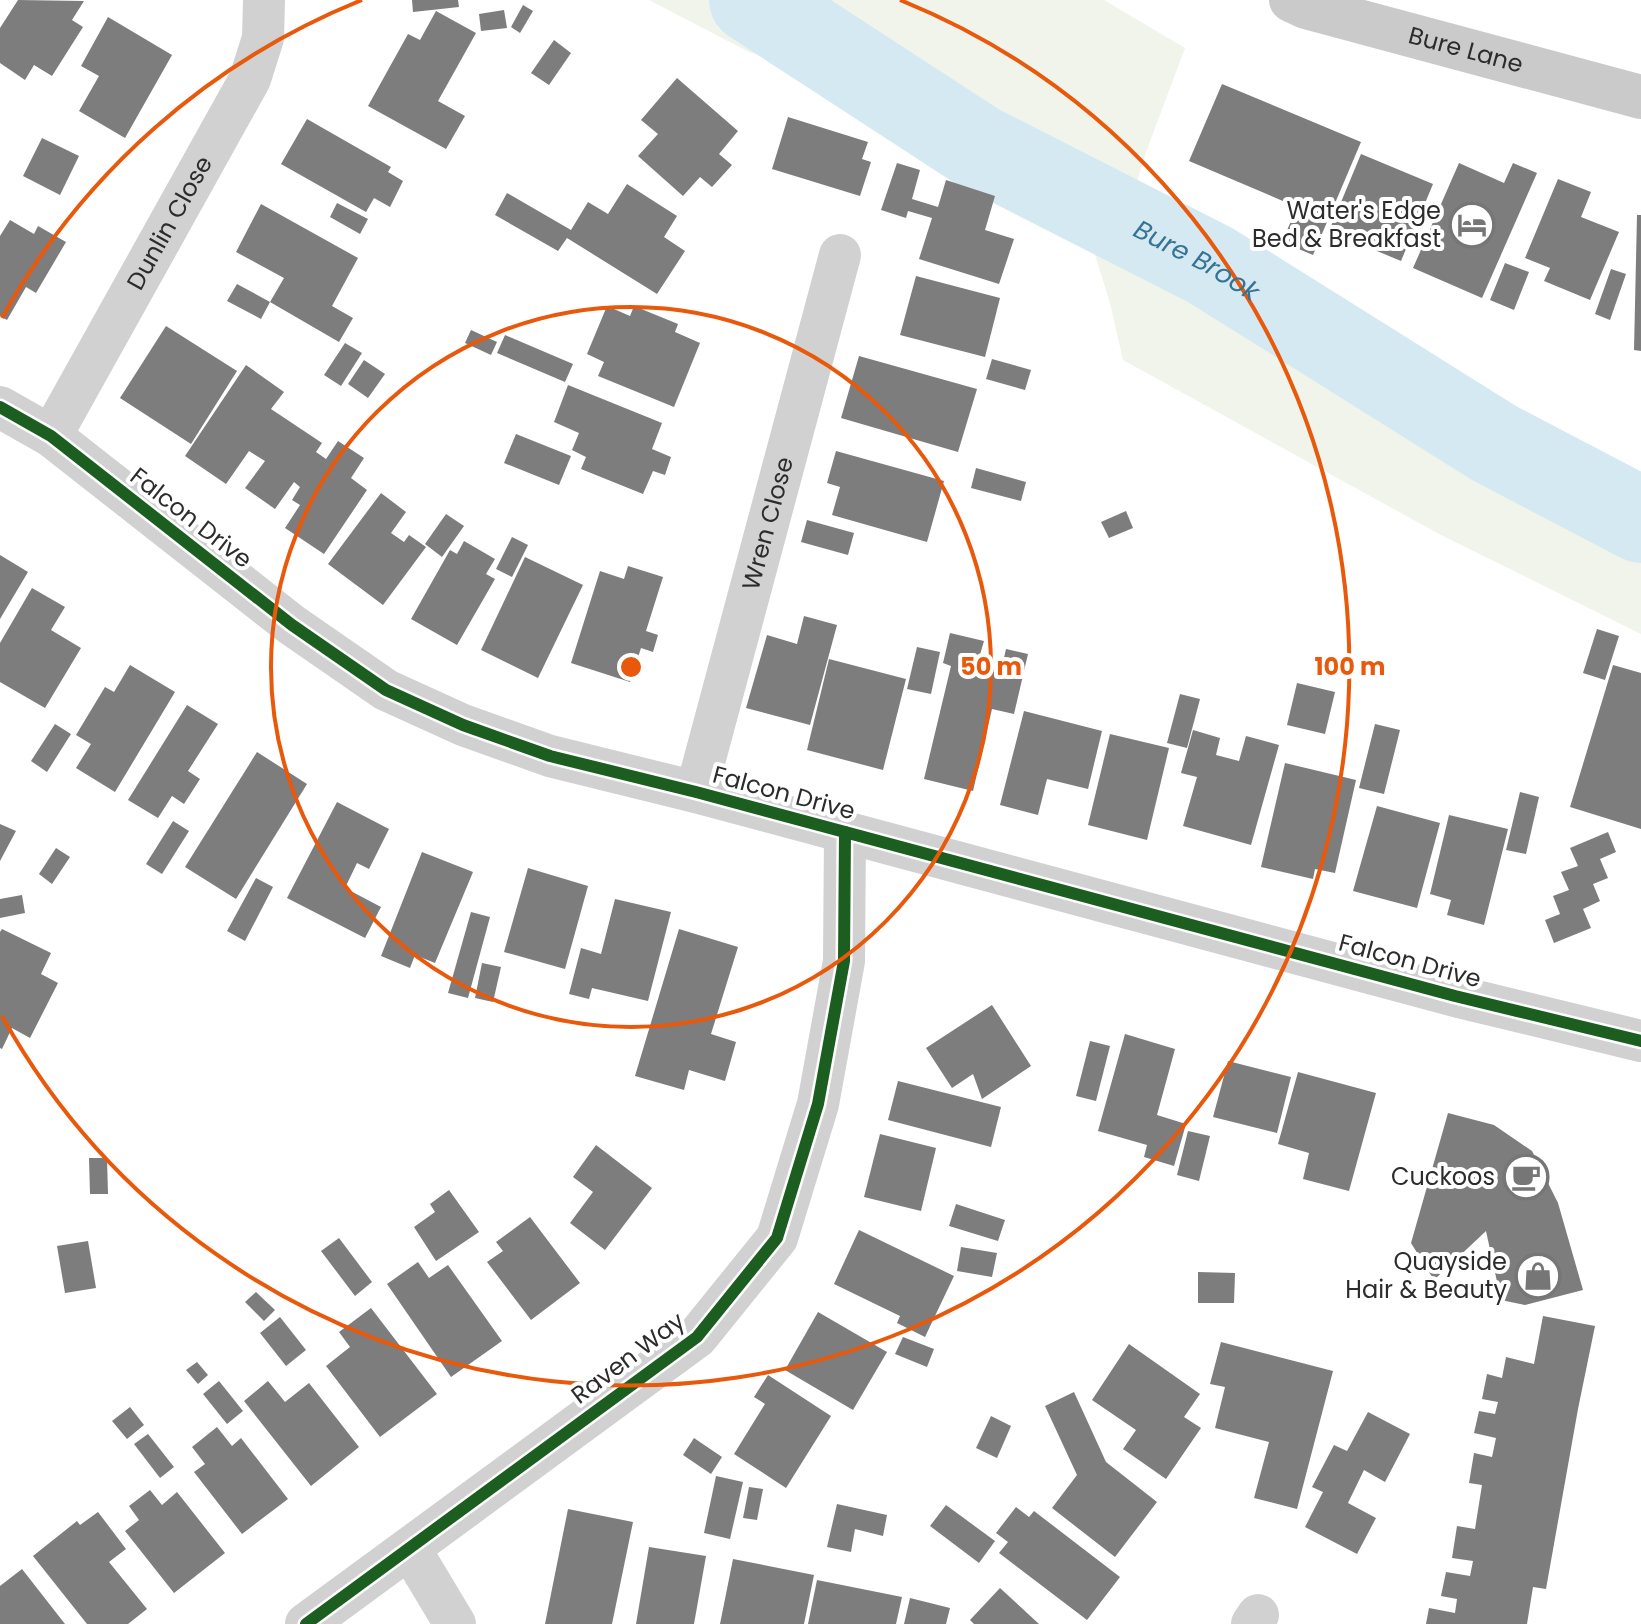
<svg xmlns="http://www.w3.org/2000/svg" width="1641" height="1624" viewBox="0 0 1641 1624" font-family="Poppins,sans-serif">
  <rect width="100%" height="100%" fill="#fff"/>
  <polygon fill="#f0f4ea" points="649,0 1104,0 1185,48 1146,152 1121,235 1277,327 1494,443 1641,530 1641,634 1441,535 1123,360 1110,303 1087,229 814,69 751,53"/>
  <g fill="none" stroke-linecap="round" stroke-linejoin="round">
    <path stroke="#d4e9f2" stroke-width="86" id="s1" d="M752,0L978,147L1210,265L1494,443L1641,520"/>
  </g>
  <g fill="#7d7d7d">
    <polygon points="18,0 84,1 72,20 83,27 52,76 34,65 25,80 0,63 0,28"/>
    <polygon points="412,0 458,0 459,7 413,12"/>
    <polygon points="523,5 533,11 520,33 511,27"/>
    <polygon points="504,10 507,28 481,31 479,14"/>
    <polygon points="436,11 476,33 438,101 465,116 446,149 368,106 408,34 420,40"/>
    <polygon points="108,17 172,55 125,138 79,111 99,76 81,66"/>
    <polygon points="554,40 571,53 549,85 531,73"/>
    <polygon points="677,78 738,131 719,154 732,165 712,187 700,177 683,196 638,156 658,134 641,120"/>
    <polygon points="1222,84 1361,142 1313,255 1282,242 1297,207 1189,161"/>
    <polygon points="788,117 868,142 862,159 871,162 860,196 772,169"/>
    <polygon points="307,119 391,167 388,172 403,181 390,207 374,198 366,212 281,164"/>
    <polygon points="42,138 79,156 60,195 23,176"/>
    <polygon points="1361,154 1433,184 1401,261 1329,231"/>
    <polygon points="897,163 920,170 912,199 938,207 946,180 995,196 985,230 1014,239 999,284 919,259 932,218 908,211 906,218 881,210"/>
    <polygon points="1459,163 1504,183 1513,163 1537,173 1482,298 1413,268"/>
    <polygon points="1558,179 1591,192 1581,217 1619,232 1590,300 1544,281 1550,268 1525,258"/>
    <polygon points="627,184 677,216 664,237 685,251 657,294 567,238 558,251 495,215 507,193 571,230 588,202 608,214"/>
    <polygon points="337,203 368,219 360,234 330,217"/>
    <polygon points="261,204 358,258 332,306 353,318 339,342 270,302 261,319 227,301 237,284 270,302 284,278 236,252"/>
    <polygon points="1637,215 1641,215 1641,351 1634,350"/>
    <polygon points="10,220 34,234 38,226 66,242 36,293 26,287 7,320 0,316 0,236"/>
    <polygon points="1505,263 1529,272 1514,310 1490,300"/>
    <polygon points="1611,269 1626,274 1610,320 1595,314"/>
    <polygon points="916,276 1000,298 985,357 900,335"/>
    <polygon points="607,306 630,316 634,306 678,324 675,332 700,343 674,407 598,376 604,362 587,354"/>
    <polygon points="166,326 237,371 191,444 120,398"/>
    <polygon points="471,330 497,342 491,355 465,343"/>
    <polygon points="505,335 573,364 565,382 497,353"/>
    <polygon points="345,343 362,353 341,386 324,375"/>
    <polygon points="859,356 977,389 958,452 841,418"/>
    <polygon points="992,359 1031,370 1025,390 986,379"/>
    <polygon points="364,360 385,374 368,398 348,384"/>
    <polygon points="246,365 284,392 271,409 322,443 316,452 326,459 338,441 364,458 351,478 367,490 324,554 285,528 300,505 292,500 300,487 294,482 275,509 245,488 265,461 249,451 226,484 185,456"/>
    <polygon points="568,385 662,423 652,449 671,457 665,475 653,471 643,494 581,469 586,457 572,450 579,433 554,422"/>
    <polygon points="516,434 571,456 559,485 504,463"/>
    <polygon points="836,451 944,481 927,542 832,515 840,487 827,483"/>
    <polygon points="976,468 1026,482 1021,501 971,488"/>
    <polygon points="381,493 406,512 391,533 404,542 409,535 426,547 383,605 328,564"/>
    <polygon points="1126,511 1133,528 1109,538 1101,522"/>
    <polygon points="446,514 464,526 442,557 425,544"/>
    <polygon points="807,520 854,533 848,555 801,542"/>
    <polygon points="512,537 528,545 512,577 496,569"/>
    <polygon points="464,541 495,559 486,574 495,579 457,645 411,619 450,550 457,554"/>
    <polygon points="0,555 28,572 0,619"/>
    <polygon points="525,557 583,585 538,678 481,650"/>
    <polygon points="628,566 663,577 646,631 658,635 653,652 641,648 630,682 571,663 600,571 624,579"/>
    <polygon points="32,588 65,607 51,630 81,648 45,708 0,682 0,643"/>
    <polygon points="804,616 837,625 810,725 746,708 767,635 797,644"/>
    <polygon points="1597,629 1619,636 1605,680 1583,673"/>
    <polygon points="950,633 984,641 977,665 1001,671 1006,649 1028,654 1014,714 992,709 973,791 924,779 951,666 943,663"/>
    <polygon points="917,647 940,652 931,694 907,689"/>
    <polygon points="829,659 906,679 883,770 807,750"/>
    <polygon points="130,665 175,692 115,792 76,768 91,744 76,735 105,687 114,692"/>
    <polygon points="1613,665 1641,673 1641,829 1570,807"/>
    <polygon points="1297,683 1335,692 1325,734 1287,725"/>
    <polygon points="1180,694 1200,699 1187,748 1167,743"/>
    <polygon points="187,705 218,724 188,771 200,779 184,804 172,796 158,818 128,800"/>
    <polygon points="1024,711 1102,731 1088,789 1047,779 1038,815 1000,805"/>
    <polygon points="55,724 71,734 47,772 31,761"/>
    <polygon points="1375,724 1400,730 1384,794 1359,788"/>
    <polygon points="1193,730 1220,738 1216,755 1239,761 1246,736 1279,745 1251,845 1183,826 1197,777 1181,773"/>
    <polygon points="1110,734 1169,748 1147,840 1088,825"/>
    <polygon points="257,752 307,784 236,899 185,867"/>
    <polygon points="1285,763 1356,780 1335,873 1315,869 1313,879 1261,867"/>
    <polygon points="1520,792 1539,797 1526,854 1506,850"/>
    <polygon points="337,802 389,829 369,869 357,863 345,888 381,907 365,938 287,898"/>
    <polygon points="1377,806 1440,823 1417,908 1353,891"/>
    <polygon points="1449,815 1508,829 1484,925 1447,915 1451,900 1430,894"/>
    <polygon points="173,821 189,831 162,874 146,864"/>
    <polygon points="0,824 16,831 0,861"/>
    <polygon points="1608,832 1616,852 1600,859 1608,878 1593,884 1600,901 1583,909 1591,928 1554,943 1545,920 1560,914 1553,896 1569,890 1561,872 1578,866 1570,848"/>
    <polygon points="56,848 70,857 52,884 39,874"/>
    <polygon points="422,852 473,872 435,963 415,955 410,968 381,956"/>
    <polygon points="528,868 588,886 565,969 504,952"/>
    <polygon points="256,878 273,887 245,941 227,931"/>
    <polygon points="22,895 25,913 0,918 0,899"/>
    <polygon points="615,899 671,912 648,1001 592,988 589,999 569,994 581,948 601,954"/>
    <polygon points="471,912 490,917 468,998 448,993"/>
    <polygon points="2,929 51,953 41,974 58,983 30,1038 12,1028 2,1049 0,1048 0,932"/>
    <polygon points="679,929 738,947 711,1034 736,1042 725,1081 689,1070 684,1090 635,1076"/>
    <polygon points="482,963 501,967 493,1002 475,998"/>
    <polygon points="992,1005 1031,1066 982,1099 973,1074 952,1088 926,1048"/>
    <polygon points="1125,1034 1175,1049 1157,1115 1186,1124 1174,1166 1144,1157 1147,1145 1098,1131"/>
    <polygon points="1090,1041 1110,1046 1096,1101 1076,1096"/>
    <polygon points="1228,1061 1291,1077 1277,1133 1213,1117"/>
    <polygon points="1298,1072 1376,1093 1349,1191 1303,1179 1309,1153 1278,1144"/>
    <polygon points="898,1081 1001,1107 991,1147 888,1120"/>
    <polygon points="1448,1113 1494,1125 1532,1151 1558,1203 1583,1290 1525,1305 1501,1300 1486,1231 1434,1280 1411,1243"/>
    <polygon points="1188,1131 1210,1136 1199,1181 1177,1175"/>
    <polygon points="880,1134 936,1148 921,1211 864,1197"/>
    <polygon points="596,1145 652,1188 605,1250 570,1223 593,1192 573,1177"/>
    <polygon points="89,1158 107,1158 108,1194 90,1194"/>
    <polygon points="449,1190 479,1232 436,1261 414,1227 435,1212 430,1204"/>
    <polygon points="956,1204 1005,1220 998,1241 949,1226"/>
    <polygon points="530,1217 580,1283 531,1320 487,1262 503,1251 496,1242"/>
    <polygon points="859,1230 954,1276 925,1337 897,1323 900,1316 834,1284"/>
    <polygon points="339,1238 372,1282 355,1296 321,1251"/>
    <polygon points="88,1241 96,1288 65,1293 57,1246"/>
    <polygon points="961,1247 997,1253 992,1277 957,1271"/>
    <polygon points="418,1262 429,1278 448,1265 502,1341 451,1377 387,1284"/>
    <polygon points="1198,1272 1235,1273 1234,1303 1198,1303"/>
    <polygon points="256,1292 275,1310 264,1321 245,1302"/>
    <polygon points="371,1308 437,1394 380,1437 326,1366 350,1347 339,1332"/>
    <polygon points="818,1312 887,1352 853,1410 785,1370"/>
    <polygon points="1543,1316 1595,1326 1578,1409 1546,1589 1533,1587 1527,1624 1426,1624 1429,1608 1455,1613 1457,1599 1441,1596 1446,1572 1470,1576 1473,1561 1452,1558 1457,1526 1475,1529 1482,1485 1469,1483 1474,1453 1492,1457 1496,1438 1474,1433 1479,1411 1495,1414 1498,1402 1482,1399 1487,1374 1502,1378 1506,1357 1534,1364"/>
    <polygon points="280,1317 306,1350 286,1366 260,1333"/>
    <polygon points="903,1337 934,1349 927,1367 895,1354"/>
    <polygon points="1221,1342 1333,1371 1297,1509 1254,1498 1269,1442 1215,1428 1225,1387 1210,1384"/>
    <polygon points="1129,1344 1200,1394 1184,1417 1201,1428 1166,1479 1123,1449 1136,1430 1092,1400"/>
    <polygon points="197,1362 208,1375 198,1384 186,1370"/>
    <polygon points="768,1375 831,1416 786,1488 734,1454 765,1404 754,1397"/>
    <polygon points="219,1381 243,1411 227,1424 203,1394"/>
    <polygon points="268,1381 285,1402 309,1383 359,1447 311,1486 244,1401"/>
    <polygon points="1074,1392 1106,1462 1157,1502 1115,1557 1052,1508 1077,1475 1045,1406"/>
    <polygon points="130,1407 144,1425 127,1439 112,1421"/>
    <polygon points="1368,1412 1410,1434 1385,1482 1364,1470 1348,1503 1376,1518 1357,1554 1305,1527 1323,1492 1312,1487 1334,1445 1347,1451"/>
    <polygon points="991,1416 1011,1426 997,1458 976,1448"/>
    <polygon points="217,1427 232,1446 241,1438 288,1499 242,1534 194,1472 205,1464 192,1447"/>
    <polygon points="148,1434 174,1467 160,1478 134,1444"/>
    <polygon points="694,1438 722,1457 711,1474 683,1455"/>
    <polygon points="716,1476 743,1482 730,1539 704,1533"/>
    <polygon points="749,1487 763,1489 757,1520 743,1518"/>
    <polygon points="150,1490 162,1505 177,1492 225,1553 174,1593 125,1531 139,1520 129,1506"/>
    <polygon points="837,1504 887,1515 883,1536 855,1529 851,1552 827,1547"/>
    <polygon points="946,1505 995,1541 979,1563 930,1526"/>
    <polygon points="1016,1507 1029,1517 1034,1511 1120,1577 1087,1620 999,1553 1008,1542 996,1533"/>
    <polygon points="568,1509 633,1522 612,1624 545,1624"/>
    <polygon points="98,1512 126,1549 109,1562 147,1609 128,1624 87,1624 33,1556 77,1521 80,1525"/>
    <polygon points="649,1547 706,1556 694,1624 636,1624"/>
    <polygon points="733,1559 814,1575 804,1624 720,1624"/>
    <polygon points="22,1569 65,1624 0,1624 0,1586"/>
    <polygon points="817,1580 902,1597 896,1624 808,1624"/>
    <polygon points="1000,1588 1039,1624 974,1624 970,1620"/>
    <polygon points="910,1598 950,1608 946,1624 904,1624"/>
  </g>
  <g fill="none" stroke-linecap="round" stroke-linejoin="round">
    <g stroke="#d1d1d1" stroke-width="42">
      <polyline points="0,407 51,436 292,625 386,690 463,725 550,756 696,792 1455,996 1641,1041"/>
      <path id="s2" d="M51,436L250,79L263,38L264,0"/>
      <path id="s3" d="M696,792L840,255"/>
      <polyline points="410,1549 455,1624"/>
      <polyline points="306,1624 697,1337 777,1238 818,1104 844,961 845,832"/>
      <polyline points="1252,1624 1258,1615"/>
    </g>
    <path stroke="#cacaca" stroke-width="44" id="s4" d="M1291,0L1306,7L1641,97"/>
    <g stroke="#fff" stroke-width="17">
      <g id="cycleway">
        <polyline points="0,407 51,436 292,625 386,690 463,725 550,756 696,792 1455,996 1641,1041"/>
        <polyline points="306,1624 697,1337 777,1238 818,1104 844,961 845,832"/>
      </g>
    </g>
    <use href="#cycleway" stroke="#1b5e20" stroke-width="12"/>
  </g>
  <g fill="none" stroke="#e8590c" stroke-width="4">
    <circle cx="631" cy="667" r="360"/>
    <path d="M2 318A719 719 0 0 1 362 0M900 0A719 719 0 1 1 2 1016"/>
  </g>
  <defs>
    <g id="hotel-ring" transform="scale(2.3)"><circle r="9.5" fill="#fff" stroke="#767676" stroke-width="1.5"/><path d="M-6-4.5h1.5V1H6V5H4.5V3h-9V5H-6ZM-4 0a1.8 1.8 0 1 1 3.6 0ZM.5 0V-2.5h3Q6-2.5 6 0Z" fill="#767676"/></g>
    <g id="cafe-ring" transform="scale(2.3)"><circle r="9.5" fill="#fff" stroke="#767676" stroke-width="1.5"/><path d="M-5.5-4.5H6V0H3Q3 3.5 0 3.5H-2.5Q-5.5 3.5-5.5 0ZM3-3.2v2h1.7v-2ZM-6 4.5H4V6H-6Z" fill="#767676"/></g>
    <g id="shop-ring" transform="scale(2.3)"><circle r="9.5" fill="#fff" stroke="#767676" stroke-width="1.5"/><path d="M-5-2.5h2.3a2.7 3.5 0 0 1 5.4 0H5L5.5 6h-11ZM-1.5-2.5h3a1.5 2.3 0 0 0-3 0Z" fill="#767676"/></g>
  </defs>
  <g fill-rule="evenodd">
    <use href="#hotel-ring" x="1472" y="225"/>
    <use href="#cafe-ring" x="1526" y="1177"/>
    <use href="#shop-ring" x="1538" y="1276"/>
  </g>
  <g text-anchor="middle" stroke-width="8" stroke-linejoin="round" paint-order="stroke">
    <g font-size="24" fill="#2c2c2c" stroke="#fff">
      <text dy="8" stroke="none"><textPath href="#s4" startOffset="182">Bure Lane</textPath></text>
      <text dy="8" stroke="none"><textPath href="#s2" startOffset="244">Dunlin Close</textPath></text>
      <text transform="translate(191 518) rotate(38)" y="8">Falcon Drive</text>
      <text dy="8" stroke="none"><textPath href="#s3" startOffset="278">Wren Close</textPath></text>
      <text transform="translate(784 793) rotate(15)" y="8">Falcon Drive</text>
      <text transform="translate(1410 961) rotate(15)" y="8">Falcon Drive</text>
      <text transform="translate(628 1358) rotate(-37)" y="8">Raven Way</text>
    </g>
    <g font-size="24" fill="#2c2c2c" stroke="#fff" text-anchor="end">
      <text x="1441" y="219">Water's Edge<tspan x="1441" dy="28">Bed &amp; Breakfast</tspan></text>
      <text x="1495" y="1185">Cuckoos</text>
      <text x="1507" y="1270">Quayside<tspan x="1507" dy="28">Hair &amp; Beauty</tspan></text>
    </g>
    <g font-size="26" font-style="italic" fill="#357493" stroke="#fff">
      <text dy="9" stroke="none"><textPath href="#s1" startOffset="516">Bure Brook</textPath></text>
    </g>
  </g>
  <circle cx="631" cy="667" r="12" fill="#e8590c" stroke="#fff" stroke-width="4"/>
  <g font-size="24" text-anchor="middle" font-weight="bold" fill="#e8590c" stroke="#fff" stroke-width="8" stroke-linejoin="round" paint-order="stroke">
    <text x="991" y="675">50 m</text>
    <text x="1350" y="675">100 m</text>
  </g>
</svg>
